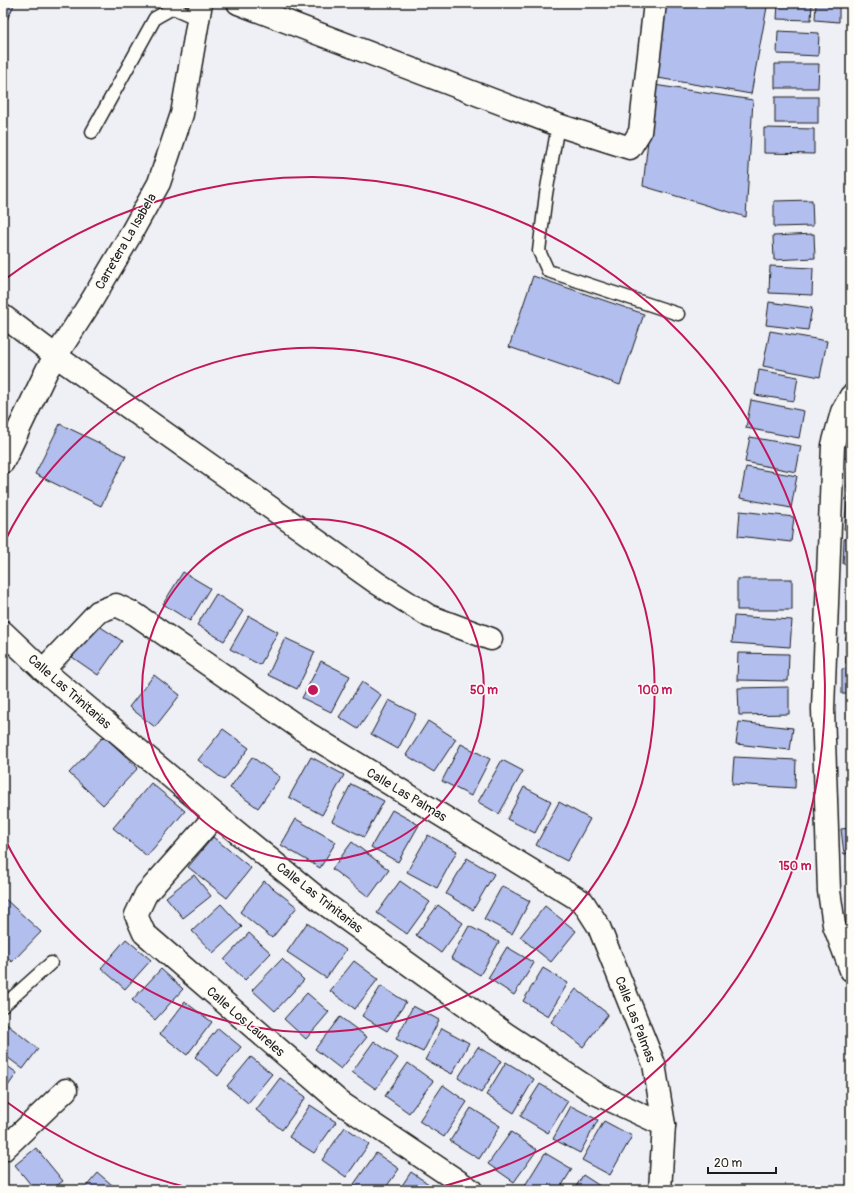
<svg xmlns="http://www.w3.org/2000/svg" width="854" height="1193" viewBox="0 0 854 1193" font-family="Pangolin,sans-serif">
  <rect width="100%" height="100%" fill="#eef0f5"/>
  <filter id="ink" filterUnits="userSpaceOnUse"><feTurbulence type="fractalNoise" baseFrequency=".025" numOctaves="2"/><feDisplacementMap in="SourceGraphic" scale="8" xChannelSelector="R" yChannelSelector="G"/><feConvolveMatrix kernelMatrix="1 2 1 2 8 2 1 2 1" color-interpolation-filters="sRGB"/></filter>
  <g filter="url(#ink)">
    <g fill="#b1beee" stroke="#1c1c1c">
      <polygon points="3,3 15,3 3,28"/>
      <polygon points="666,3 743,3 767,7 751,94 652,77"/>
      <polygon points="778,3 812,3 811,20 777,19"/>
      <polygon points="816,3 839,3 839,22 815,20"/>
      <polygon points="778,31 819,33 818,56 777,54"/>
      <polygon points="775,64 819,64 818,88 775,88"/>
      <polygon points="654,85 753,100 746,217 643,186"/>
      <rect x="775" y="97" width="43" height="26"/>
      <polygon points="764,128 814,129 814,154 764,153"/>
      <polygon points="812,200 813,226 774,227 774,201"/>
      <polygon points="814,234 815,258 774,260 773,236"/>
      <polygon points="770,266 813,268 812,295 769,293"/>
      <polygon points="533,276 644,314 620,385 509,347"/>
      <polygon points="769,302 812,308 808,330 766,325"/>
      <polygon points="770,331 827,341 820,377 763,366"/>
      <polygon points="759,370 798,377 794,401 755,395"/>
      <polygon points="751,400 804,411 799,438 746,428"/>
      <polygon points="60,424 126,456 101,506 35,474"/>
      <polygon points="840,429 851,431 851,459 836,457"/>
      <polygon points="750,437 801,446 796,472 745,462"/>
      <polygon points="849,464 851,464 851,488 847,488"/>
      <polygon points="746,467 797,476 791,508 740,498"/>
      <polygon points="848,493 851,493 851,530 844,529"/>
      <polygon points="740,511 794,517 791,542 738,536"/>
      <polygon points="844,539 851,539 851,565 843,564"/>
      <polygon points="183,572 210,588 190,621 163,604"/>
      <rect x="737" y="579" width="55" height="31"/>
      <polygon points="216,594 243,611 224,641 197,625"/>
      <polygon points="249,616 278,632 260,665 230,649"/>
      <polygon points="734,616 792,620 790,647 732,643"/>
      <polygon points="96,624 122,641 98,675 72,657"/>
      <polygon points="285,638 315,652 297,689 268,675"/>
      <rect x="846" y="638" width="5" height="25"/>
      <polygon points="738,653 789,654 788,681 737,680"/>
      <polygon points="321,661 350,676 331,712 302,698"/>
      <polygon points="851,668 851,694 842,694 842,669"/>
      <polygon points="154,675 180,695 155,727 129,707"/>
      <polygon points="362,682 381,695 358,729 339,717"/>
      <polygon points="789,687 789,714 739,715 738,688"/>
      <polygon points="389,700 416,714 398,749 371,734"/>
      <rect x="848" y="702" width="3" height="22"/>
      <polygon points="428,721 456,739 434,772 406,755"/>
      <polygon points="739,722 793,728 790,750 736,744"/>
      <polygon points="223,729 249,748 224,780 198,760"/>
      <polygon points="848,730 851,730 851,756 849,756"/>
      <polygon points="104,736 138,768 103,805 69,773"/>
      <polygon points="461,744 490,759 471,796 442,781"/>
      <polygon points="252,757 280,777 258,808 230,788"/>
      <polygon points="311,757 344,775 322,815 289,797"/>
      <polygon points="734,757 796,760 795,788 732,784"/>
      <polygon points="502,760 523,771 499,814 478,802"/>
      <rect x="849" y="763" width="2" height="21"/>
      <polygon points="151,783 185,811 147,856 113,828"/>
      <polygon points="351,784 384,801 364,837 332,821"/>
      <polygon points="524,787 551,801 535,833 507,819"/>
      <polygon points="849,793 851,793 851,815"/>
      <polygon points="559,802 590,819 567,861 536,845"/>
      <polygon points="392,810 419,825 398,862 371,847"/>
      <polygon points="296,819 336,842 320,868 281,845"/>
      <polygon points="851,828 851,853 844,854 841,829"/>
      <polygon points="428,835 457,851 437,888 407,872"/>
      <polygon points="213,837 251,868 227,898 188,867"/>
      <polygon points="352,842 389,870 369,897 332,869"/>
      <polygon points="467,858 494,874 473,910 446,894"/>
      <polygon points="194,875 211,896 183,918 166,897"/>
      <polygon points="264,881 297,907 272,938 240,912"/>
      <polygon points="400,881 430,902 407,934 377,913"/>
      <polygon points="502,886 530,901 512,934 484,919"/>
      <polygon points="3,897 41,932 12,962 3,954"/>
      <polygon points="221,904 242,927 213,953 192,931"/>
      <polygon points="438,905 463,923 441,953 416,935"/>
      <polygon points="545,906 576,931 551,962 520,937"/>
      <polygon points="307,923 346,950 326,978 287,952"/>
      <polygon points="469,926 499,942 480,975 451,958"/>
      <polygon points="249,933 271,953 245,980 224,960"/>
      <polygon points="126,939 151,960 125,989 101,968"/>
      <polygon points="507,947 534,963 514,995 488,978"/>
      <polygon points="282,959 304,980 275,1011 252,990"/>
      <polygon points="354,961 378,979 355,1009 330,991"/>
      <polygon points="543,968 568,983 548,1016 523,1001"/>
      <polygon points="161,969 183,989 155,1020 132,1000"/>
      <polygon points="381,986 406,1002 387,1031 362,1016"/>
      <polygon points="576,989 608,1014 583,1047 551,1022"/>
      <polygon points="307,993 329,1012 306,1039 284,1019"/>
      <polygon points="185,1002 212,1022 187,1055 160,1034"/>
      <polygon points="413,1006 439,1020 423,1052 396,1039"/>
      <polygon points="340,1017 367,1037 341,1069 315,1049"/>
      <polygon points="4,1022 38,1049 23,1069 3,1054 3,1023"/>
      <polygon points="218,1028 241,1047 218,1076 195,1057"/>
      <polygon points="442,1028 469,1043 452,1074 425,1060"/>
      <polygon points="374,1041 398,1058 376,1089 352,1072"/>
      <polygon points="478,1047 501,1061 481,1093 458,1078"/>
      <polygon points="251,1057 272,1074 248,1103 227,1086"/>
      <polygon points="506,1062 534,1079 514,1113 486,1095"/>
      <polygon points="3,1063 17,1073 3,1093"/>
      <polygon points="408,1063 433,1081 409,1113 385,1096"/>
      <polygon points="280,1078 306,1097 282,1130 256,1110"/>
      <polygon points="540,1084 568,1101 548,1133 520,1116"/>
      <polygon points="443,1085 467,1102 444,1137 419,1121"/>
      <polygon points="310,1105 336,1122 314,1153 289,1137"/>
      <polygon points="571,1106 598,1120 580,1153 553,1139"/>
      <polygon points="471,1108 500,1126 479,1159 450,1141"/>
      <polygon points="604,1121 632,1136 610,1175 582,1160"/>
      <polygon points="345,1127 369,1144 346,1177 322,1160"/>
      <polygon points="511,1132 537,1150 514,1182 488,1164"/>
      <polygon points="36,1148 63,1181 51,1190 35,1190 15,1165"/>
      <polygon points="376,1153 399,1169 384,1190 362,1190 354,1184"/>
      <polygon points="545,1153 572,1169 559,1190 528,1190 524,1187"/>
      <polygon points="411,1172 436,1189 435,1190 399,1190"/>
      <polygon points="98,1173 118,1190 83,1190"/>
      <polygon points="583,1175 606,1190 574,1190"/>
    </g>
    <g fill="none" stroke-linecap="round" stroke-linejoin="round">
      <g stroke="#1c1c1c" stroke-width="15">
        <g id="lane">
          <polyline points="558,125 546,194 539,251 548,271 678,314"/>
          <polyline points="92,132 155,18 173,8 198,19"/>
          <polyline points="3,1006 51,963"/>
        </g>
      </g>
      <g stroke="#1c1c1c" stroke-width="25">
        <g id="street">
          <polyline points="238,3 558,125 630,148 640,132 655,3"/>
          <polyline points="3,316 56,356 377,583 429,616 491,639"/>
          <polyline points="851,396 842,412 833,445 823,709 829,891 834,925 851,970"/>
          <polyline points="3,632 43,670 216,815 321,901 506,1034 597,1094 664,1125"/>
          <polyline points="43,670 98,612 116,605 135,614 310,735 583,902 599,927 654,1064 664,1125 660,1190"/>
          <polyline points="216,815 146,894 136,915 144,933 341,1103 471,1190"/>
          <polyline points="3,1150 66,1090"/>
        </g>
      </g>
      <g stroke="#1c1c1c" stroke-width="25">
        <polyline id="secondary" points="3,462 47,370 92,300 128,239 159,183 182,114 201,3"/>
      </g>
      <use href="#lane" stroke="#fdfcf7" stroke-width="12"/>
      <use href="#street" stroke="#fdfcf7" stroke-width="22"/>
      <use href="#secondary" stroke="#fdfcf7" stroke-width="22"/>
    </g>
  </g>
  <g fill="none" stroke="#c2185b" stroke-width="2">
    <circle cx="313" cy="690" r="171"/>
    <path d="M3 545A342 342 0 1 1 3 835"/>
    <path d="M198 1190A513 513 0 0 1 4 1100M4 280A513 513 0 1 1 428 1190"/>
  </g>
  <g text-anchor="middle" stroke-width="3" stroke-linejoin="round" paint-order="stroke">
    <g font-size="13" fill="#1c1c1c" stroke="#fdfcf7">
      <text transform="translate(125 241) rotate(-60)" y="5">Carretera La Isabela</text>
      <text transform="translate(70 691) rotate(41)" y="5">Calle Las Trinitarias</text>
      <text transform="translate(407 794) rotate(31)" y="5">Calle Las Palmas</text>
      <text transform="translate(320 897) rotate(38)" y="5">Calle Las Trinitarias</text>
      <text transform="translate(636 1019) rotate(69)" y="5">Calle Las Palmas</text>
      <text transform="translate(246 1021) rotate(41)" y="5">Calle Los Laureles</text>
    </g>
  </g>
  <circle cx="313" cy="690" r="6" fill="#c2185b" stroke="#fdfcf7" stroke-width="2"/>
  <g font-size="12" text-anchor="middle" font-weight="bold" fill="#c2185b" stroke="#fdfcf7" stroke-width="3" stroke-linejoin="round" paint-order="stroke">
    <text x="484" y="694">50 m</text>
    <text x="655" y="694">100 m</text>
    <text x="795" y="870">150 m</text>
  </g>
  <rect width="854" height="1193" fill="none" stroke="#fdfcf7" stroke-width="16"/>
  <rect x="8" y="8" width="838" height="1177" fill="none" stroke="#1c1c1c" stroke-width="1.5" filter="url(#ink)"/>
  <path d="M708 1167v6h68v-6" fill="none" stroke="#1c1c1c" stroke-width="2"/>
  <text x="714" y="1167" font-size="12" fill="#1c1c1c" stroke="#fdfcf7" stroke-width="3" paint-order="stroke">20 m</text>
</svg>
